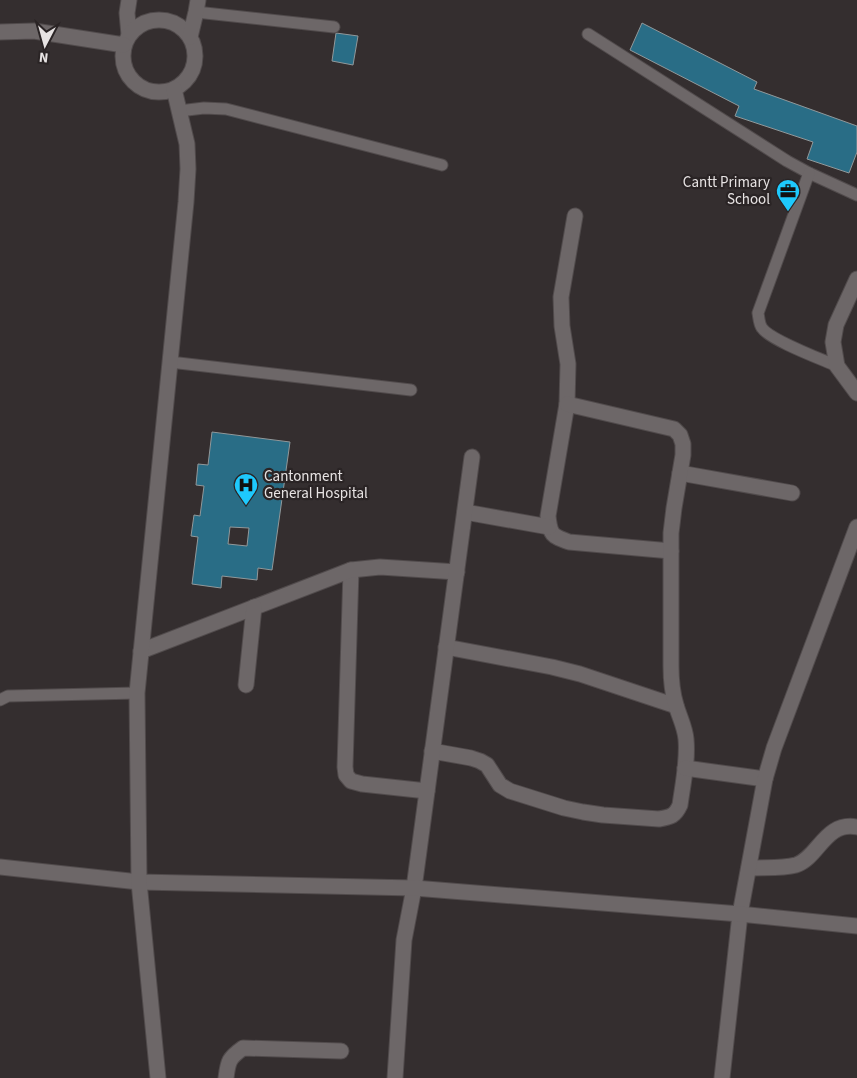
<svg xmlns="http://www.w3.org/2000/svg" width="857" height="1078" viewBox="0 0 857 1078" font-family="'Source Sans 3',sans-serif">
  <rect width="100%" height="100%" fill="#342e2f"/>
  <g fill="#296d86" stroke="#91989a" fill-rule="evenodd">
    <polygon points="642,23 757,82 754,89 857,126 857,152 849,173 807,159 813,142 735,116 739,106 630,50"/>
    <polygon points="336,33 358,36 353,65 332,61"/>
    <path d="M212,432L290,442L272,570L258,568L257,580L222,576L221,588L192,584L198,537L191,536L194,515L200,516L204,486L196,485L198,464L208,465ZM230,527L249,528L247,546L228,544Z"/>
  </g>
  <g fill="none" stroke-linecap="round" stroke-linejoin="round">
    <g stroke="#514b4c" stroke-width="13">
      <g id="lane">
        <polyline points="196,12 334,27"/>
        <polyline points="588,34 787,161 809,173 857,195"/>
        <polyline points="179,111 204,108 226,109 442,165"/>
        <path d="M809,173L758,313C759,318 759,324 762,328C770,340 821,359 837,366"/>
        <polyline points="170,362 411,390"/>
        <polyline points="0,700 8,696 137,693"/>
      </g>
    </g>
    <g stroke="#514b4c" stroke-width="17">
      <g id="street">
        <path d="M575,216L561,297L562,326L568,364L567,404L548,516C550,535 552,536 569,542L671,551"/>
        <polyline points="857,279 836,325 833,342 837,366 857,393"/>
        <polyline points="680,473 792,493"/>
        <polyline points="465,512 549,527"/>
        <polyline points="351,570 345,767 346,775 351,781 362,784 427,791"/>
        <polyline points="446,647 552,667 580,674 676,706"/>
        <polyline points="141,651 351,570 380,567 457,572"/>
        <polyline points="246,685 254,607"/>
        <path d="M432,751L471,758L480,761L487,765L500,785L510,791L564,808L583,812L603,815L659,819C671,817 675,816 680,805C683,783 688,761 686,739C685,727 679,716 676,705C672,692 671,679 671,666V533L674,508L683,455V444L680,435L674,429L567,404"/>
        <polyline points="685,768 765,779"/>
        <path d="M749,868C764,867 781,869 796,865C819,857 825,821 857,827"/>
        <path d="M226,1078C228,1061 229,1058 243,1048L341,1051"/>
        <polyline points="395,1078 404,940 414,888 472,457"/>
        <polyline points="722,1078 740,914 765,779 774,748 857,527"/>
      </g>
    </g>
    <g stroke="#514b4c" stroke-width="17">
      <g id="secondary">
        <polyline points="129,0 127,13 129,35"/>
        <circle cx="159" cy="56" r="36"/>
        <polyline points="0,32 34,31 124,45"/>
        <polyline points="190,37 196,12 198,0"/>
        <polyline points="0,867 139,882 414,888 740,914 857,926"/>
        <polyline points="158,1078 139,882 137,693 186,202 188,169 187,144 174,89"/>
      </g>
    </g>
    <use href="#lane" stroke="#6d6768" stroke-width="11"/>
    <use href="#street" stroke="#6d6768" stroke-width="15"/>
    <use href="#secondary" stroke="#6d6768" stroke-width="15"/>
  </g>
  <defs>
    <g id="office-pin" transform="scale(1.25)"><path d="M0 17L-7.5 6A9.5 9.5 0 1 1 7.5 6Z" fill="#1ec9fd" stroke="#2a2425"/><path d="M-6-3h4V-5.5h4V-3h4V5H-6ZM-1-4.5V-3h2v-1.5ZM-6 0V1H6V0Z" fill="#111"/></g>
    <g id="hospital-pin" transform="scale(1.25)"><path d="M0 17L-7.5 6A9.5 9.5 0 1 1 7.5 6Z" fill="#1ec9fd" stroke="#2a2425"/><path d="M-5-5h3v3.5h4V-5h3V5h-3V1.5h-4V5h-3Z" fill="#111"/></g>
  </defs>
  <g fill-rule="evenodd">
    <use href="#office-pin" x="788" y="191"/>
    <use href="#hospital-pin" x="246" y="485"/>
  </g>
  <g text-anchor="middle" stroke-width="4.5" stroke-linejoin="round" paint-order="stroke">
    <g font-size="15" fill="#e7e3e3" stroke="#2a2425" text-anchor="end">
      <text x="770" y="187">Cantt Primary<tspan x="770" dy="17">School</tspan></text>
      <text x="264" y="481" text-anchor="start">Cantonment<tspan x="264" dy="17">General Hospital</tspan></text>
    </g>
  </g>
  <g transform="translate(45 45) rotate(186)" stroke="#2a2425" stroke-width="4" paint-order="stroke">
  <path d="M0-4L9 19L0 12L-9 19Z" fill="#e7e3e3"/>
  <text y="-8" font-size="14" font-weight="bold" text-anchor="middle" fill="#e7e3e3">N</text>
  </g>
</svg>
